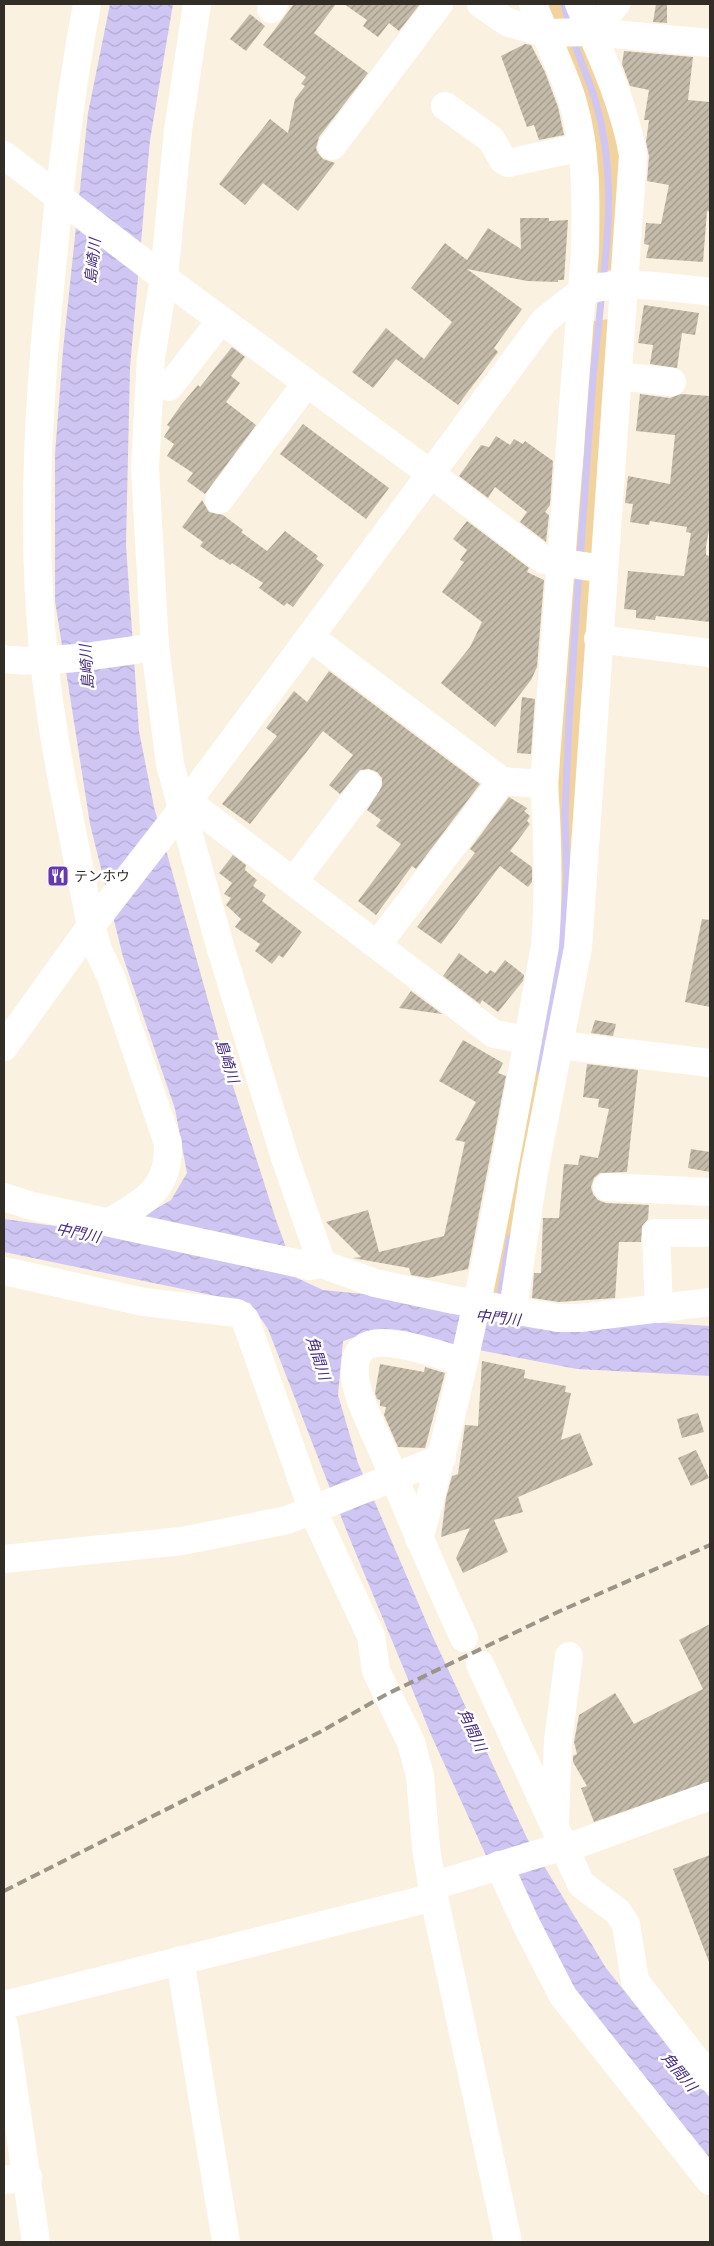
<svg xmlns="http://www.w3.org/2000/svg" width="714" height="2246" viewBox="0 0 714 2246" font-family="'DejaVu Sans','Noto Sans JP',sans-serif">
  <defs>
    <pattern id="water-waves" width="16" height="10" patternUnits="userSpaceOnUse" patternTransform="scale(1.25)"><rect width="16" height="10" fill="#d0c6f4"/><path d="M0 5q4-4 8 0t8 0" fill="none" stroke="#b3aad1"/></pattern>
    <pattern id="building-hatch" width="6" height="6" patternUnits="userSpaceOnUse" patternTransform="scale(1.25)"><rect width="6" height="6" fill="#c4bbaa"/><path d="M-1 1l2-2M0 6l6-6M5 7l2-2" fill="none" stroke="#a0988a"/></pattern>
  </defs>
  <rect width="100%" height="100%" fill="#fbf1e0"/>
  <g fill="#f2d39e">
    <polygon points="544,4 571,4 624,153 617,269 591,274"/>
    <polygon points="610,319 572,922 505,1296 490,1296 557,814 568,592 584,453 588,327 594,321"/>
  </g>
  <polygon fill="url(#water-waves)" points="110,4 173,4 150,140 130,368 126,545 139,731 154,807 225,1061 275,1217 297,1278 323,1290 635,1321 710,1326 710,1376 577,1369 390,1333 365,1334 343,1341 338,1395 358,1463 432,1635 527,1838 606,1968 710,2098 710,2160 591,2015 488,1860 432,1737 347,1532 268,1329 250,1303 4,1252 4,1219 85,1230 141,1218 171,1200 187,1173 175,1109 123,957 90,824 55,601 55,454 63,350 88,113"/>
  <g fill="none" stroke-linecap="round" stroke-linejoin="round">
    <g stroke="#d0c6f4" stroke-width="7">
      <polyline points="564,4 570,27"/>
      <path d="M573,38C579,60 590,81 596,103C613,161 610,222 603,281"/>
      <polyline points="580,560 593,378 602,292"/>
      <polyline points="540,1070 562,945 567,881 565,816 569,721 579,571"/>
      <polyline points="499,1302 510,1238"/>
    </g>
  </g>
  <g fill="url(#building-hatch)">
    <polygon points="294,4 336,4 314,33 368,73 319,137 316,148 318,153 323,159 335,163 298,211 263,183 245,205 219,184 270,119 288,133 295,99 305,86 301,84 306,77 263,45"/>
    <polygon points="344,4 420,4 399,31 389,23 378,37 363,26 367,20"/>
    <polygon points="656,4 667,4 667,23 653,22"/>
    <polygon points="250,14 265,26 246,51 230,39"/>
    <polygon points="525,44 531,45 545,72 558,107 564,135 539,140 534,125 527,127 501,56"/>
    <polygon points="624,51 693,57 688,100 710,102 710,212 707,211 703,262 646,258 649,245 644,244 646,223 661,224 669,185 647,181 649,156 646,142 649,120 644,120 649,90 630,86 622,64"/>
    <polygon points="520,218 549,218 549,221 568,220 564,280 558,280 558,282 527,281 467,269 522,309 494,348 498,352 458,405 396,359 373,388 352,372 386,328 424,359 452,322 411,288 445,243 467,260 488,228 521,249"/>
    <polygon points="644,305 699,313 695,335 682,333 677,368 650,364 653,345 638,343"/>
    <polygon points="232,347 245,357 231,376 240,383 226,402 256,425 205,494 187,481 193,473 167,456 174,444 164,437 170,427 167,425 181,405 198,385 200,387"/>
    <polygon points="640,394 670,398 681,394 710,396 710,525 706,546 706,555 710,556 710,622 656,616 655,620 636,618 636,610 624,609 628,571 684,576 691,533 686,532 687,527 650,521 649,525 630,522 633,504 625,503 628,476 670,484 675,435 636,431"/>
    <polygon points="303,424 389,488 366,519 280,454"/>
    <polygon points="496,436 510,445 514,439 523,444 525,441 553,461 550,505 545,512 549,515 546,542 520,522 527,512 495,487 488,498 459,476 481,445 489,447"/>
    <polygon points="202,500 209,512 223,515 243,530 241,532 267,551 285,531 318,556 316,559 324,565 293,607 287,603 284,606 259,588 263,583 232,563 230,565 222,559 220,560 200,546 203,542 182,527"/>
    <polygon points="467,521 529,568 527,572 544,580 537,667 531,680 495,727 441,683 470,647 482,622 442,592 464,562 460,560 467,550 453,539"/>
    <polygon points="329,671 480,784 416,869 412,866 376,915 358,901 401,844 376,826 381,820 367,810 382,786 382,778 377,772 369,769 360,770 340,794 329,785 353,755 323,731 250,824 222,804 277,736 266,728 294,691 307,702"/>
    <polygon points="522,697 535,699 531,754 517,753"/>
    <polygon points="509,797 527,808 524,811 530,816 527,821 530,824 510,851 532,867 532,882 528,887 500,866 441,944 417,927 475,853 470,849"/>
    <polygon points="233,855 246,865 245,870 257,880 253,886 266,895 262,901 302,932 283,958 279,955 272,964 255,951 260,944 235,927 241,919 226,905 231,898 224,894 232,883 219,873"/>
    <polygon points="702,919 710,920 710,1007 685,1002"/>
    <polygon points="459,953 487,974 490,970 495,973 505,960 524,975 523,981 498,1012 482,1000 480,1004 443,976"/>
    <polygon points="411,991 442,1014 399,1008"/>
    <polygon points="595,1020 616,1024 613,1036 591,1033"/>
    <polygon points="463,1040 503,1063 498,1073 506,1076 468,1269 428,1278 411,1275 409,1268 353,1258 361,1257 326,1222 368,1210 379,1252 444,1236 465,1142 455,1140 476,1102 439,1081"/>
    <polygon points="587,1064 638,1070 627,1172 600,1173 594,1178 591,1187 593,1194 598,1200 606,1203 649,1205 648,1219 642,1226 641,1242 619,1242 615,1298 559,1302 532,1298 534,1273 541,1273 543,1218 559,1218 564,1164 578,1165 580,1155 598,1158 609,1109 598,1107 599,1099 583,1097"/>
    <polygon points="691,1149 710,1152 710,1172 688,1168"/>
    <polygon points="482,1361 525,1370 524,1378 566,1386 565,1392 571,1393 561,1440 580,1433 593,1465 518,1497 523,1512 494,1520 508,1552 463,1573 456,1558 470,1528 441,1537 446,1498 452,1476 458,1474 465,1425 478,1426"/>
    <polygon points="380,1364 424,1372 425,1367 445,1373 425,1448 398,1447 384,1415 386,1407 380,1406 380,1400 377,1399 375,1393"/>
    <polygon points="698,1413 704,1432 682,1438 677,1419"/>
    <polygon points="696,1450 709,1478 691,1486 678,1458"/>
    <polygon points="710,1624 710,1781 594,1822 581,1788 587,1786 573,1762 573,1756 577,1754 574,1742 579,1715 615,1693 634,1724 703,1689 679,1640"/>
    <polygon points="710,1855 710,1962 709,1962 673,1869"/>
  </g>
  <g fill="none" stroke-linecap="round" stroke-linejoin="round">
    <g stroke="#fff" stroke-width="28">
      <path d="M87,4C71,88 61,173 53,258C39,392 30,525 44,659C53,749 74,838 91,926L98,950L111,977L168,1143C170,1190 145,1200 110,1222"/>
      <polyline points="197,4 178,130 164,278 151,358 145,468 155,647 170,764 182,809 220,946 285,1158 322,1264"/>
      <polyline points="481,4 507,22 544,33 592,32 710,43"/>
      <polyline points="271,9 274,4"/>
      <polyline points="592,32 616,4"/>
      <polyline points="445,106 491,139 503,160 508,163 582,147"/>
      <polyline points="332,146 439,4"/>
      <polyline points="4,155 164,278 431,474 544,560 604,569"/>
      <polyline points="618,376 672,382"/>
      <polyline points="169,387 221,320"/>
      <polyline points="219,500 306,384"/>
      <polyline points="310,637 502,781"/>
      <polyline points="598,639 710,653"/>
      <path d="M4,659C46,665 112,653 155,647"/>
      <polyline points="187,801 494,1034 528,1040"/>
      <polyline points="294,881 367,784"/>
      <polyline points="377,945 502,781 544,784"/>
      <polyline points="559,1045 710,1063"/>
      <path d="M4,1047L91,926L182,809L544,321C556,312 570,298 584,292C617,278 675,288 710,292"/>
      <polyline points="607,1187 710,1192"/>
      <polyline points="4,1197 32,1206 310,1266 322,1264 375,1283 454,1300 558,1318 580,1318 710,1302"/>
      <polyline points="4,1271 144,1302 237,1313 245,1319 313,1511 371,1636 376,1671 411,1742 420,1776 426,1848 434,1897 508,2242"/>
      <path d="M513,1309L534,1172L578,948L633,155C624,103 600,52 579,4"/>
      <polyline points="659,1309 656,1233 704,1233"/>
      <path d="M464,1362C441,1356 381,1332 362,1349C355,1355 354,1368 355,1377C358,1401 375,1432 384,1454C410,1516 436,1578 464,1638"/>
      <path d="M419,1539C474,1344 509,1145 545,946C549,892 548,839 544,784L585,251C586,202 587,150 573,103C564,71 545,36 533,4"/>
      <polyline points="4,1559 182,1541 287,1520 442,1458"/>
      <polyline points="480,1664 581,1884 618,1912 626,1924 635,1981 710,2078"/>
      <polyline points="555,1821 558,1741 569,1656"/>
      <polyline points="499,1865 526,1924 563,1996 710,2181"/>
      <polyline points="433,1886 557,1848 575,1845 710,1796"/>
      <polyline points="180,1960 226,2242"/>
      <polyline points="4,2005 434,1897"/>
      <polyline points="4,2025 36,2242"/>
      <polyline points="4,2180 28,2177"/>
    </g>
    <polyline stroke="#9b9488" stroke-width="4" stroke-dasharray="10 5" stroke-linecap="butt" points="4,1891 320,1732 387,1694 560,1611 710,1545"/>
  </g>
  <defs>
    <g id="restaurant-square" transform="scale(1.125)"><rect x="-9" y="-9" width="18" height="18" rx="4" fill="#6438b0" stroke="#fff"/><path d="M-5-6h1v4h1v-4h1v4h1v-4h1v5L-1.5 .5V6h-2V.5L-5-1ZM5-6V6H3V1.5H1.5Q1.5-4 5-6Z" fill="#fff"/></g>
  </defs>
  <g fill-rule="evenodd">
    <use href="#restaurant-square" x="58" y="876"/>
  </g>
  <g text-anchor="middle" stroke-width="5" stroke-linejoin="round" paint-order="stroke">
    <g font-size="14" fill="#322e27" stroke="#fff" text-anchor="start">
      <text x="74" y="881">テンホウ</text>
    </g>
    <g font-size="15" font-style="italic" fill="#482a80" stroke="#fff">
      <text transform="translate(93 261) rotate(-84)" y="5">島崎川</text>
      <text transform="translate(87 667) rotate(-94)" y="5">島崎川</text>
      <text transform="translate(227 1061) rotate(72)" y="5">島崎川</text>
      <text transform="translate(78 1233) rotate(12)" y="5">中門川</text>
      <text transform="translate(498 1318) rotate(6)" y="5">中門川</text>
      <text transform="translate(318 1358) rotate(72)" y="5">角間川</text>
      <text transform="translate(472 1730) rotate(65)" y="5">角間川</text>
      <text transform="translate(679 2072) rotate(50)" y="5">角間川</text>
    </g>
  </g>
  <rect width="714" height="2246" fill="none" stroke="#322e27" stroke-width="10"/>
</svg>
